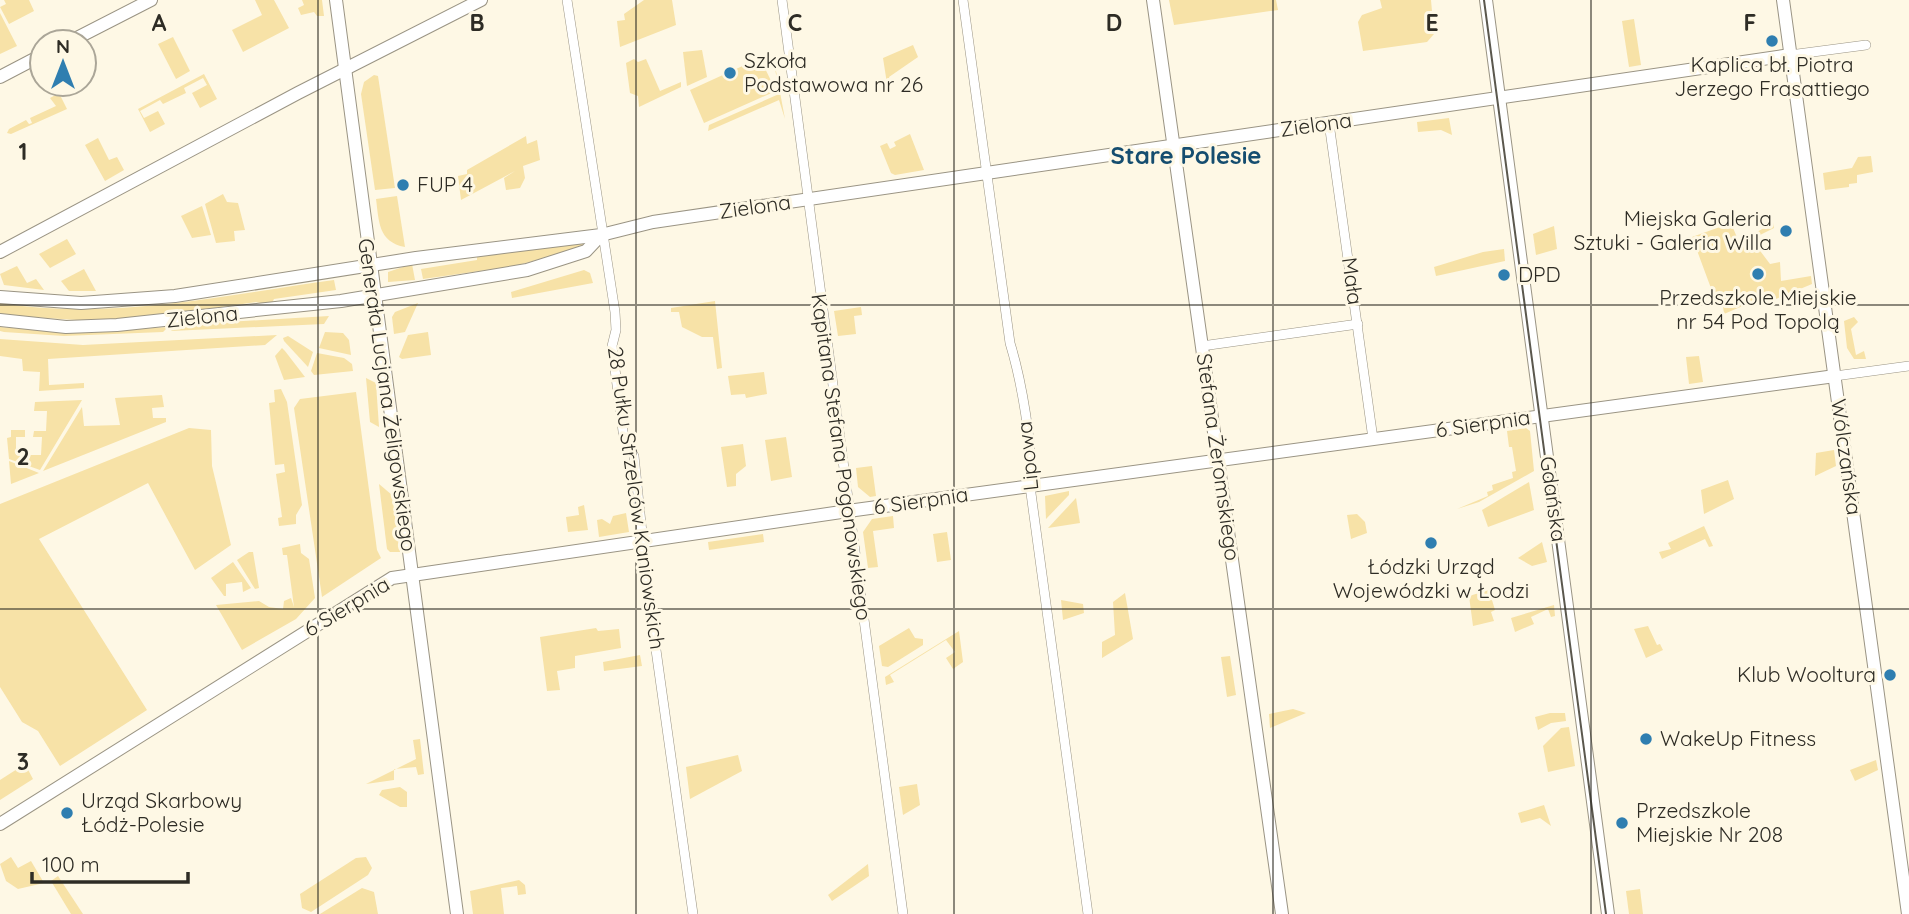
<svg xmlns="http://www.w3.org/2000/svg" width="1909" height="914" viewBox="0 0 1909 914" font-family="Quicksand,sans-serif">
  <rect width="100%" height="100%" fill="#fef8e5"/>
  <g fill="#f7e2a7">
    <polygon points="4,0 29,0 34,11 9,24 0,7 6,4"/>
    <polygon points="255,0 274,0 289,28 243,52 232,30 262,15"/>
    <polygon points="302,0 322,0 324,16 317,16 314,12 301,15 298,8 304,5"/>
    <polygon points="644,0 672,0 676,25 620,47 617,21 625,20 624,14"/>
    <polygon points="1169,0 1276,0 1278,10 1174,25"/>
    <polygon points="1380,0 1431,0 1434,34 1427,42 1363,51 1358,22 1362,15 1382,8"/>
    <polygon points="0,13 17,46 0,54"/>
    <polygon points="1634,19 1641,65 1629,67 1622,21"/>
    <polygon points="173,37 190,71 176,79 158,44"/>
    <polygon points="913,45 918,57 889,77 892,89 888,90 883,58"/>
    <polygon points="702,50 707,77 687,86 683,52"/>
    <polygon points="773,55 785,119 779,100 708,131 709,125 779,94"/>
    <polygon points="760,58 776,91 704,123 690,90"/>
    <polygon points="634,59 638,62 646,59 660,91 681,82 681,87 639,107 638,96 630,93 626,63"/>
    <polygon points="204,74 217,99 200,108 192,93 207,85 203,78 184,88 186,93 163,104 160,100 140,111 144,118 158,111 165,124 150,132 138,109"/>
    <polygon points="374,75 378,76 395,188 375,190 361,94 364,82"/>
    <polygon points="59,93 67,109 11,134 7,133 9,129 26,120 29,124 32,123 30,118 56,106 50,98"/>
    <polygon points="1449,118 1452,135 1441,130 1418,132 1417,122"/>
    <polygon points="910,134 924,170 895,175 891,173 880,146 887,143 890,149 896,146 894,142"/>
    <polygon points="526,136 527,144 537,140 540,160 523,166 525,178 520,188 506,190 504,178 515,171 461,200 458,176 467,174 467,170"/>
    <polygon points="98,138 109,160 117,157 124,170 105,181 85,145"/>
    <polygon points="1871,156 1873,172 1857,175 1857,183 1849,184 1849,187 1825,190 1823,173 1852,168 1858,157"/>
    <polygon points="223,194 227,202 238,203 245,230 234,231 235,241 216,243 205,204"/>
    <path d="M397,196L405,247C378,242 379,221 376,199Z"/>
    <polygon points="202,206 211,235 192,238 181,216"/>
    <polygon points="1731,223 1741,247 1749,244 1746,238 1773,223 1774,228 1760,235 1755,244 1770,264 1780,262 1781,281 1811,276 1812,284 1776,299 1773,293 1724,314 1722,298 1715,299 1692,237"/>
    <polygon points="1554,226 1557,249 1536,255 1533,234"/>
    <polygon points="67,239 76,254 50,268 39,254"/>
    <polygon points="585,241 589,245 515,266 423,279 421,269 477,260 477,256"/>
    <polygon points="1504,249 1505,261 1436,276 1434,267 1483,252"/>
    <polygon points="412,264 415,280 388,282 388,272"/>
    <polygon points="17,266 27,283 36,279 44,290 4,285 0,274"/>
    <polygon points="84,269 96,291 69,291 61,281"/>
    <polygon points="584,270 590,273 593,283 512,298 511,292"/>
    <path d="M334,280L336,290L274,299L271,305L256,302L147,318L92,321L0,315V303C110,321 225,295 334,280Z"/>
    <polygon points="715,301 722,368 717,369 713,337 702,337 682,327 679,312 671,312 671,308"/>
    <polygon points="418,303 405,332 394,334 392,317 395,312"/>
    <polygon points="861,307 862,315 854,316 856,334 838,336 834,311"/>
    <polygon points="329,316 324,324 171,331 175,326 192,324"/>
    <polygon points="1854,317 1858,322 1851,329 1856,355 1864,351 1866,359 1854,359 1847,348 1844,321"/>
    <polygon points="0,327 83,333 168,327 163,332 64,336 4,332 0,331"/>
    <polygon points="325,332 343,333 349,340 351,355 319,348"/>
    <polygon points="428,332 431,355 402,359 399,357 408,335"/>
    <polygon points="277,335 265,345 48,359 49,385 84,383 84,388 39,391 40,372 23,371 22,359 0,356 0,339 83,345"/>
    <polygon points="288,336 313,352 308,367 284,341 283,338"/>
    <polygon points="282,348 285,351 305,377 284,380 275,356"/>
    <polygon points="317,353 344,358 352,364 353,371 314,375 311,371"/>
    <polygon points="1699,356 1703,382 1689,384 1686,357"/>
    <polygon points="764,372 767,394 746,398 745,394 731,395 728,376"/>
    <polygon points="366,378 376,383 379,427 370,422"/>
    <polygon points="281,389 287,402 302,505 296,515 296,524 279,526 278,518 282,517 276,474 285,472 284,464 275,465 269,403 275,402 274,390"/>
    <polygon points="356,392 377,550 381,558 322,597 294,408 300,399"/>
    <polygon points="162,395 164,407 152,408 153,418 166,418 166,422 43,471 82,407 84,426 120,425 115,398"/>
    <polygon points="82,400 40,470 9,459 7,438 11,437 11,430 25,430 25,437 16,437 16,455 41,455 42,437 33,437 34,431 46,431 47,411 34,411 35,402"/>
    <polygon points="189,428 211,430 212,466 231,545 195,570 148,483 39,539 147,710 60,766 38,731 22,722 0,687 0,504"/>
    <polygon points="1526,428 1530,431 1534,471 1479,502 1457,509 1488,496 1487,492 1493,490 1492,485 1513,478 1512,472 1516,471 1512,447 1509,447 1507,431"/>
    <polygon points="786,437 792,477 771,481 765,440"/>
    <polygon points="743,444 746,466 736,474 736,486 727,487 721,447"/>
    <polygon points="1834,450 1836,466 1815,476 1816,453"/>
    <polygon points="9,461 39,473 11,484"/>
    <polygon points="872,466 876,496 870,497 858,487 856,468"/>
    <polygon points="1728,480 1734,499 1704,514 1701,490"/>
    <polygon points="1529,482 1534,510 1488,527 1482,510"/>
    <polygon points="379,484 392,495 400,552 390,552 387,549"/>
    <polygon points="1069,491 1069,495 1046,519 1045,496"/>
    <polygon points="1076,498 1080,523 1048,528"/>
    <polygon points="584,505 588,530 568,532 566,517 579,515 578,507"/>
    <polygon points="626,513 629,532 599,537 597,520 602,519 610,524 613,516"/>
    <polygon points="1357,514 1365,522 1367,533 1351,539 1347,515"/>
    <polygon points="893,516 894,528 873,531 878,567 868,568 863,532 872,519"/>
    <polygon points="1704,526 1713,546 1709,547 1705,539 1662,559 1659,552 1671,549 1668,543"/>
    <polygon points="947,532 951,560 937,562 933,534"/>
    <polygon points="763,534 764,542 709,550 708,542"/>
    <polygon points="1542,542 1547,562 1532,566 1518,558"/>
    <polygon points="300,544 301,553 309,559 315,598 296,619 242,650 216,605 259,601 269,607 283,609 284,601 291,598 294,607 287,555 283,555 282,548"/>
    <polygon points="249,552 253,552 259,588 255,589 237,560"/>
    <polygon points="233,562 251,588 243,592 242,582 226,584 226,596 224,596 211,578"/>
    <polygon points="1489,590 1495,610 1491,612 1494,621 1473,626 1469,596"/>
    <polygon points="1125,593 1133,639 1102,658 1102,642 1115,635 1113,602"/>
    <polygon points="1061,600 1083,604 1084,613 1063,620"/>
    <polygon points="1554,605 1555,616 1551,617 1548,609 1531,617 1534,624 1515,632 1511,618"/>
    <polygon points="1648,626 1657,645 1660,644 1663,650 1646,658 1634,629"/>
    <polygon points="596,628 598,631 619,629 621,648 575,656 575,668 557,671 560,690 547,691 540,637"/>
    <polygon points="909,628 915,638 923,639 923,645 888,667 882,666 879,646"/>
    <polygon points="959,631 963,662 953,669 946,658 955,652 946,640 890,675 894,682 886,685 885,677"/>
    <polygon points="640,655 642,666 604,671 603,662"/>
    <polygon points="1230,656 1236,695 1227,697 1221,657"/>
    <polygon points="1293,709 1306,713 1270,728 1269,714"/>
    <polygon points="1550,713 1565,713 1566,721 1551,723 1538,730 1535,717"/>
    <polygon points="1569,727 1575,766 1548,772 1543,746 1561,728"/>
    <polygon points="420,739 424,774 418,775 416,767 394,769 394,780 366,784 416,759 413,740"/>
    <polygon points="738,755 742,771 690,799 686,767"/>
    <polygon points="1876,760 1878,770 1855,781 1850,770"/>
    <polygon points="25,764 33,779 0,800 0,780"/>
    <polygon points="917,784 920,805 903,815 899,787"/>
    <polygon points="400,787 407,792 407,807 400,807 379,795 382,790"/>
    <polygon points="1544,805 1551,826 1540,818 1521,823 1518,813"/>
    <polygon points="11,857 18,868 31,861 44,883 18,889 6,881 0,864"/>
    <polygon points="366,857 372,868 368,875 311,912 302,908 300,894 356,858"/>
    <polygon points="868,864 869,876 832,901 828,895"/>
    <polygon points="58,876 83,914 71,914 51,881"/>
    <polygon points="519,880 525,885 526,894 518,895 517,886 501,888 504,914 473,914 470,891"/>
    <polygon points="362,888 374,892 378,914 320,914"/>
    <polygon points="1640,889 1643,914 1629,914 1626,891"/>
  </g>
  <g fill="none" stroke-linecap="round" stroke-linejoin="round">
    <g stroke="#9a9484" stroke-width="10">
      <g id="street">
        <polyline points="567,0 615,312 616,330 612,346 624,439 634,456 649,600 693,914"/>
        <polyline points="782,0 903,914"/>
        <path d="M963,0L1010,343C1021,379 1034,449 1030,486L1088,914"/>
        <polyline points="1790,55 1866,45"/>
        <polyline points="1329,123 1373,439"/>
        <polyline points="1202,346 1358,324"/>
        <polyline points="1835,376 1909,366"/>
      </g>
    </g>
    <g stroke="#9a9484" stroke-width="14">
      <g id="secondary">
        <polyline points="336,0 457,914"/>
        <polyline points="1153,0 1282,914"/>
        <polyline points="1486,0 1608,914"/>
        <polyline points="1783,0 1908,914"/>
        <polyline points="69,42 151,0"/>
        <polyline points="0,77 42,55"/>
        <polyline points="0,252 298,93 481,0"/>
        <polyline points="0,297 81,303 175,296 416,258 601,235 653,222 1790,55"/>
        <polyline points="0,320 66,327 117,325 341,301 527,270 586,251 601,235"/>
        <polyline points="0,824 392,578 848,511 1835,376"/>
      </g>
    </g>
    <use href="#street" stroke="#fff" stroke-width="9"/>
    <use href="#secondary" stroke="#fff" stroke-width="12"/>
    <polyline stroke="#5b584e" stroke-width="2" points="1484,0 1606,914"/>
  </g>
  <path fill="none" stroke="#2e2c25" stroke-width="2" stroke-opacity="0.55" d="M318,0V914M636,0V914M954,0V914M1273,0V914M1591,0V914M0,305H1909M0,609H1909"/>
  <g fill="#2f7eb0" stroke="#fef8e5" stroke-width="2.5">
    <circle cx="1772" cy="41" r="7"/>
    <circle cx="730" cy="73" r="7"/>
    <circle cx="403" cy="185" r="7"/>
    <circle cx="1786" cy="231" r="7"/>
    <circle cx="1758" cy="274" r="7"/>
    <circle cx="1504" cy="275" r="7"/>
    <circle cx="1431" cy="543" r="7"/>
    <circle cx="1890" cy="675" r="7"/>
    <circle cx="1646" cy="739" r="7"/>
    <circle cx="67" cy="813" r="7"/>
    <circle cx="1622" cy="823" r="7"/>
  </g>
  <g text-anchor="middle" stroke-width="6" stroke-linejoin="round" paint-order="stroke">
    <g font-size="21" fill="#2e2c25" stroke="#fef8e5" text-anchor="start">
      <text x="744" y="68">Szkoła<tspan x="744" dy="24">Podstawowa nr 26</tspan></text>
      <text x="1772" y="72" text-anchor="middle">Kaplica bł. Piotra<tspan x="1772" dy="24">Jerzego Frasattiego</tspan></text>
      <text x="417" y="192">FUP 4</text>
      <text x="1772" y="226" text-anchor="end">Miejska Galeria<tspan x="1772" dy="24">Sztuki - Galeria Willa</tspan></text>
      <text x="1518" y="282">DPD</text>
      <text x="1758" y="305" text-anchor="middle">Przedszkole Miejskie<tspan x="1758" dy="24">nr 54 Pod Topolą</tspan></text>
      <text x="1431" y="574" text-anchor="middle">Łódzki Urząd<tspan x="1431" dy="24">Wojewódzki w Łodzi</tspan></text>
      <text x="1876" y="682" text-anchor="end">Klub Wooltura</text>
      <text x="1660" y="746">WakeUp Fitness</text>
      <text x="81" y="808">Urząd Skarbowy<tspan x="81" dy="24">Łódż-Polesie</tspan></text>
      <text x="1636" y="818">Przedszkole<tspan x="1636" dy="24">Miejskie Nr 208</tspan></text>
    </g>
    <g font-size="21" fill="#2e2c25" stroke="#fef8e5">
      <text transform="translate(1316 125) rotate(-8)" y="7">Zielona</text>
      <text transform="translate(755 207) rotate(-8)" y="7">Zielona</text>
      <text transform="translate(1352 281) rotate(82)" y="7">Mała</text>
      <text transform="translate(202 317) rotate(-6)" y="7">Zielona</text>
      <text transform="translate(387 395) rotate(82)" y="7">Generała Lucjana Żeligowskiego</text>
      <text transform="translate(1483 424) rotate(-8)" y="7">6 Sierpnia</text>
      <text transform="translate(1028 456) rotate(-96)" y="7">Lipowa</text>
      <text transform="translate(841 457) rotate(82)" y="7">Kapitana Stefana Pogonowskiego</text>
      <text transform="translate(1218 457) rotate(82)" y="7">Stefana Żeromskiego</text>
      <text transform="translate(1846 457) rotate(82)" y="7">Wólczańska</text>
      <text transform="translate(636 498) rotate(82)" y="7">28 Pułku Strzelców Kaniowskich</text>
      <text transform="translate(1553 499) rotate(82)" y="7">Gdańska</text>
      <text transform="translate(921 501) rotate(-8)" y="7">6 Sierpnia</text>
      <text transform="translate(347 607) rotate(-31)" y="7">6 Sierpnia</text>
    </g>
    <g font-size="24" font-weight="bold" fill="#154d6f" stroke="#fef8e5">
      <text x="1186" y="164">Stare Polesie</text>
    </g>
  </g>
  <g font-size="23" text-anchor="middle" font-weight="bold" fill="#2e2c25" stroke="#fef8e5" stroke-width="6" stroke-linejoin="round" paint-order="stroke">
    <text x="159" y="31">A</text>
    <text x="477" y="31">B</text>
    <text x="795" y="31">C</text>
    <text x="1114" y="31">D</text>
    <text x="1432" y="31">E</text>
    <text x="1750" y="31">F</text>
    <text x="23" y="160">1</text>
    <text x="23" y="465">2</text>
    <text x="23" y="770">3</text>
  </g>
  <g transform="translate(63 63)"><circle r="33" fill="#fef8e5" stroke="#aba698" stroke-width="2"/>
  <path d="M0-5L12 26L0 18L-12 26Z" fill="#2f7eb0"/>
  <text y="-10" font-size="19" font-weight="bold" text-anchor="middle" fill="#2e2c25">N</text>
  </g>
  <path d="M32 872v10h156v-10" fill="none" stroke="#2e2c25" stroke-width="3.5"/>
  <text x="42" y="872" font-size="21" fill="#2e2c25" stroke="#fef8e5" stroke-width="5" paint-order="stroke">100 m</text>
</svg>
